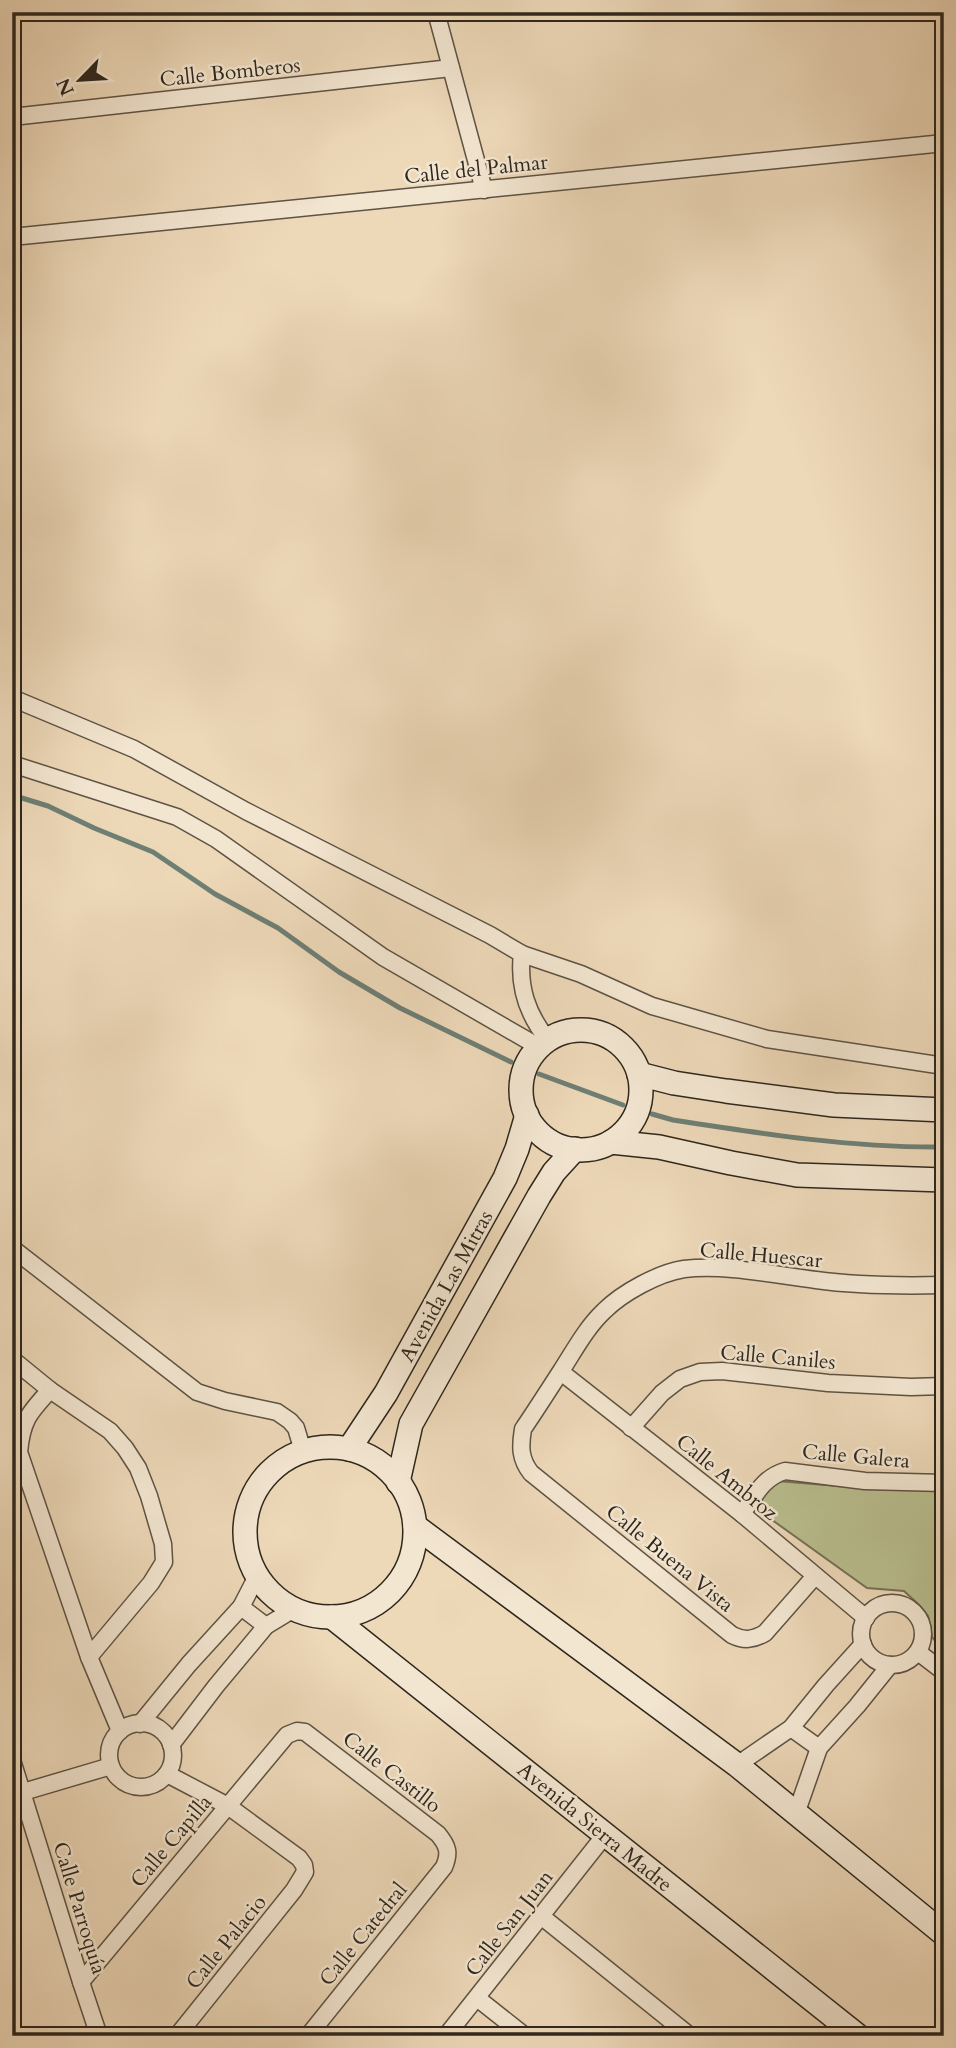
<svg xmlns="http://www.w3.org/2000/svg" width="956" height="2048" viewBox="0 0 956 2048" font-family="Cardo,serif">
  <rect width="100%" height="100%" fill="#edd8b8"/>
  <filter id="stains"><feTurbulence type="fractalNoise" baseFrequency=".00286" numOctaves="4"/><feColorMatrix values="0 0 0 0 .2 0 0 0 0 .09 0 0 0 0 .02 0 0 0 .5 -.17"/></filter>
  <radialGradient id="worn" r=".72"><stop offset=".6" stop-color="#630" stop-opacity="0"/><stop offset="1" stop-color="#630" stop-opacity=".3"/></radialGradient>
  <path fill="#b9be8e" stroke="#747256" stroke-width="2" d="M777,1481L874,1489L944,1490V1652L932,1637L928,1616L918,1604L904,1591L867,1588L768,1517C757,1497 762,1495 777,1481Z"/>
  <g fill="none" stroke-linecap="round" stroke-linejoin="round">
    <g stroke="#6e7f74" stroke-width="5">
      <polyline points="12,795 48,806 94,828 153,852 215,894 278,928 339,972 400,1008 511,1062"/>
      <polyline points="539,1074 623,1105"/>
      <path d="M652,1114L673,1120C763,1134 853,1148 944,1147"/>
    </g>
    <g stroke="#5e5344" stroke-width="19">
      <g id="street">
        <polyline points="436,12 484,190"/>
        <polyline points="12,117 451,68"/>
        <polyline points="12,237 944,143"/>
        <path d="M12,698L134,749L246,811L490,935L522,954C518,987 527,1014 548,1040"/>
        <polyline points="12,764 177,817 216,839 383,957 539,1047"/>
        <polyline points="522,954 581,974 652,1006 767,1039 944,1066"/>
        <polyline points="12,1248 197,1392 225,1401 277,1412 290,1421 296,1428 303,1451"/>
        <polyline points="12,1359 50,1390 110,1431 125,1448 138,1468 149,1496 163,1544 164,1562 151,1583 89,1657"/>
        <polyline points="561,1372 742,1514 866,1618"/>
        <path d="M50,1390C29,1413 22,1420 19,1452L89,1657L120,1731"/>
        <polyline points="631,1428 662,1393 680,1379 700,1372 722,1371 828,1383 911,1387 944,1386"/>
        <path d="M742,1514C755,1496 762,1478 785,1471L865,1481L944,1483"/>
        <path d="M815,1576L765,1633C753,1640 744,1641 732,1635L531,1473C520,1459 520,1447 523,1429C536,1410 548,1391 561,1371C574,1351 586,1328 604,1311C622,1293 658,1273 684,1269C726,1264 774,1275 816,1280C859,1286 901,1286 944,1285"/>
        <circle cx="892" cy="1634" r="31"/>
        <polyline points="241,1607 266,1626"/>
        <polyline points="918,1652 944,1672"/>
        <circle cx="141" cy="1755" r="32"/>
        <polyline points="140,1724 189,1664 241,1607 257,1576"/>
        <polyline points="791,1728 819,1748"/>
        <polyline points="171,1745 216,1686 266,1626 294,1609"/>
        <polyline points="12,1760 81,1982 99,2036"/>
        <polyline points="737,1765 791,1728 826,1685 863,1644"/>
        <polyline points="167,1774 228,1806 299,1858 304,1865 305,1872 294,1890 177,2036"/>
        <polyline points="13,1795 111,1766"/>
        <polyline points="796,1814 819,1748 857,1706 890,1665"/>
        <polyline points="541,1916 690,2036"/>
        <path d="M81,1982L287,1735L297,1731L305,1732L438,1834C448,1846 450,1853 444,1867L308,2036"/>
        <polyline points="477,1998 525,2036"/>
        <polyline points="446,2036 605,1835"/>
      </g>
    </g>
    <g stroke="#2e271d" stroke-width="26">
      <g id="secondary">
        <circle cx="581" cy="1090" r="60"/>
        <polyline points="639,1074 674,1083 726,1091 834,1105 944,1110"/>
        <polyline points="611,1142 659,1147 731,1163 797,1175 944,1180"/>
        <circle cx="330" cy="1532" r="85"/>
        <polyline points="349,1449 386,1393 505,1178 517,1149 527,1115"/>
        <polyline points="398,1482 411,1424 539,1196 554,1172 575,1149"/>
        <polyline points="415,1526 737,1765 944,1934"/>
        <polyline points="332,1617 858,2036"/>
      </g>
    </g>
    <use href="#street" stroke="#f3e6d1" stroke-width="16"/>
    <use href="#secondary" stroke="#f3e6d1" stroke-width="23"/>
  </g>
  <g text-anchor="middle" stroke-width="5" stroke-linejoin="round" paint-order="stroke">
    <g font-size="21" fill="#2e271d" stroke="#f3e6d1">
      <text transform="translate(230 72) rotate(-6)" y="7">Calle Bomberos</text>
      <text transform="translate(476 169) rotate(-6)" y="7">Calle del Palmar</text>
      <text transform="translate(761 1255) rotate(5)" y="7">Calle Huescar</text>
      <text transform="translate(446 1286) rotate(-61)" y="7">Avenida Las Mitras</text>
      <text transform="translate(778 1357) rotate(5)" y="7">Calle Caniles</text>
      <text transform="translate(856 1456) rotate(5)" y="7">Calle Galera</text>
      <text transform="translate(727 1477) rotate(39)" y="7">Calle Ambroz</text>
      <text transform="translate(670 1558) rotate(39)" y="7">Calle Buena Vista</text>
      <text transform="translate(392 1772) rotate(38)" y="7">Calle Castillo</text>
      <text transform="translate(595 1827) rotate(39)" y="7">Avenida Sierra Madre</text>
      <text transform="translate(171 1841) rotate(-50)" y="7">Calle Capilla</text>
      <text transform="translate(80 1908) rotate(73)" y="7">Calle Parroquía</text>
      <text transform="translate(509 1923) rotate(-52)" y="7">Calle San Juan</text>
      <text transform="translate(363 1934) rotate(-51)" y="7">Calle Catedral</text>
      <text transform="translate(226 1942) rotate(-51)" y="7">Calle Palacio</text>
    </g>
  </g>
  <rect width="956" height="2048" fill="none" stroke="#edd8b8" stroke-width="42"/>
  <rect x="14" y="14" width="928" height="2020" fill="none" stroke="#2e271d" stroke-width="3.5"/>
  <rect x="21" y="21" width="914" height="2006" fill="none" stroke="#2e271d" stroke-width="2"/>
  <g transform="translate(80 80) rotate(245)" stroke="#f3e6d1" stroke-width="5" paint-order="stroke">
  <path d="M0-5L12 26L0 18L-12 26Z" fill="#2e271d"/>
  <text y="-10" font-size="19" font-weight="bold" text-anchor="middle" fill="#2e271d">N</text>
  </g>
  <rect width="100%" height="100%" filter="url(#stains)"/>
  <rect width="100%" height="100%" fill="url(#worn)"/>
</svg>
